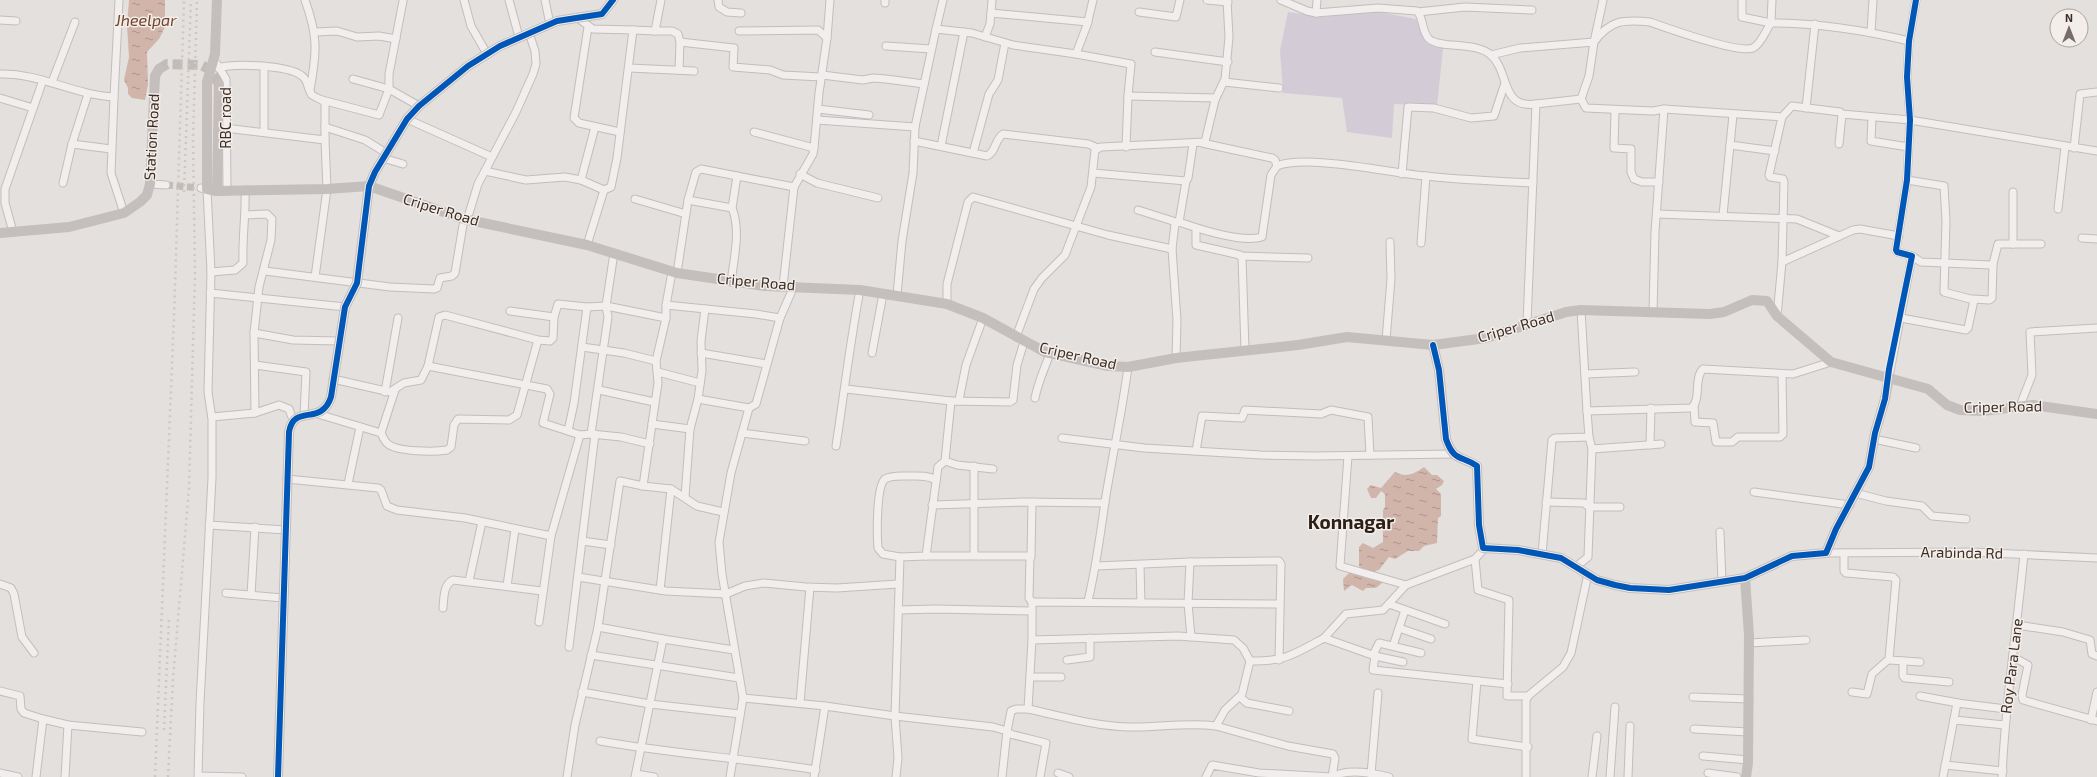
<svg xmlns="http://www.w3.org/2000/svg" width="2097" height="777" viewBox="0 0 2097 777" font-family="'Exo 2',sans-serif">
  <defs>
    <pattern id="water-ripples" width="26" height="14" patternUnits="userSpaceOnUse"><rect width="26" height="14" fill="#d1b5aa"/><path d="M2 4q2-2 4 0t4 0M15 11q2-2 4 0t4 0" fill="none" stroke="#ab948a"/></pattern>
  </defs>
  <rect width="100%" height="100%" fill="#e3e0de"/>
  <polygon fill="#d3ccd7" points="1369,10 1416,19 1426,43 1443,48 1437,106 1394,104 1392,138 1347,132 1342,98 1283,93 1280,50 1288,12 1325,17"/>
  <g fill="url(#water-ripples)">
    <polygon points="129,0 165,0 165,27 159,39 147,52 148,84 145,100 132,98 128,94 128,88 124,80 129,57 127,26"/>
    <path d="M1424,467L1432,475H1437L1444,481L1442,485L1436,489L1441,494V516L1438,518L1437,543L1424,546L1419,551H1408L1395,559L1389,557L1379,570L1375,571L1383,582L1376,588H1366L1363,591L1352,585L1344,591L1343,579L1350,572L1364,571L1359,566V547L1363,543L1373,548L1383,542V510L1385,507V494L1381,491L1376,498H1371L1367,489L1371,485L1381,488L1395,472C1406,478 1414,474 1424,467Z"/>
  </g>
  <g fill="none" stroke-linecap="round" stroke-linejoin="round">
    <polyline stroke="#c2bcb9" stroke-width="7" stroke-dasharray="7 3.5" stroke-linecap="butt" points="166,185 201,188"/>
    <polyline stroke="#c2bcb9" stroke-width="10" stroke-dasharray="10 5" stroke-linecap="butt" points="159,69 167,64 201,65 209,69 219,84"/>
    <g stroke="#c1bebc" stroke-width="9">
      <g id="street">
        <path d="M305,0C318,36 317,52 310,90"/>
        <polyline points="464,0 471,26 487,54"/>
        <polyline points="509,0 519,37"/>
        <polyline points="545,0 550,24"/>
        <polyline points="718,0 719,7 727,12 741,13"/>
        <polyline points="885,0 885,3"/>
        <polyline points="1093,0 1087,25 1076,54 1131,64 1128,96 1126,147"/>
        <polyline points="1207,0 1228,2"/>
        <path d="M1281,0L1307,11L1316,13L1378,8L1417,11C1424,18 1421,31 1429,39C1440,49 1475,41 1491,55C1510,72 1500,109 1536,104"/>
        <path d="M1603,0L1594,42C1610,20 1624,19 1650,22C1667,28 1739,54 1753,48C1761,44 1766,30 1771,23C1818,23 1863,30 1909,41"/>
        <polyline points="1742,0 1742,17 1771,23 1772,0"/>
        <polyline points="403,1 389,74 389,89 419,106"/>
        <polyline points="1139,12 1176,17 1180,0"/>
        <polyline points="1418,12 1465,7 1532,10"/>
        <polyline points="991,13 1088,22"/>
        <polyline points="1316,13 1317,0"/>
        <polyline points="0,20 16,21"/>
        <polyline points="588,27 574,118 579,123 620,132"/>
        <polyline points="936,29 943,0"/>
        <polyline points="633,30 655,31 661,0"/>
        <polyline points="655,31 672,31 678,34 680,42 679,70"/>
        <polyline points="739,31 818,30 827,38"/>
        <polyline points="315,32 337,31 357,37 379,36 396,39"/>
        <polyline points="1871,32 1873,0"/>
        <polyline points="985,37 990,24 992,0"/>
        <polyline points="680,42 734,48 733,67 770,70 783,75 821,77"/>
        <polyline points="886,46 931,49"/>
        <polyline points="1155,52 1228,62"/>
        <polyline points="1491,55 1520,48 1594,42 1589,76 1581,99 1586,108 1653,111 1664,109 1782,117 1769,175 1770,177 1783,179 1784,182 1782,262 1777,316"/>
        <polyline points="217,64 226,79 227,191"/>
        <polyline points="264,66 264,132"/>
        <path d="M218,68C234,63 289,65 302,76C309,81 307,89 312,95C316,98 321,99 325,102V140"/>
        <polyline points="629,68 694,71"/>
        <path d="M0,74C40,73 74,95 114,97L111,173L124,213"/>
        <polyline points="822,75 863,80 873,78 886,79 924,84"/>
        <polyline points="52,82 75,22"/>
        <polyline points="1224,82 1279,88"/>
        <polyline points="1128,96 1216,98"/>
        <polyline points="114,97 119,0"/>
        <polyline points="0,98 33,108"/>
        <polyline points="322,100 379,115 389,89 353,79"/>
        <polyline points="1806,108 1815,24"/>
        <polyline points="818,109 869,115"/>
        <polyline points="1615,110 1614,148 1631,149 1631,172 1634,179 1642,182 1659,182"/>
        <polyline points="1842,114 1910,120 2097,151"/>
        <polyline points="1782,117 1792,106 1840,112 1842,115 1839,144"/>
        <polyline points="1872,117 1871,141 1908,147"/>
        <polyline points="407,119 492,157"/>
        <polyline points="817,120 915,127"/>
        <polyline points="325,127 365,140 386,153"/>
        <polyline points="225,128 325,140 327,189 315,277"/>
        <polyline points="754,132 814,148"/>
        <path d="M914,141L987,156C996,152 995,139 1003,134L1088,144L1098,148"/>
        <polyline points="1202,143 1272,158 1275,160 1277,166"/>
        <polyline points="72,144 111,149"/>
        <polyline points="1730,145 1775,151"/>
        <polyline points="941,146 964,32"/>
        <polyline points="2074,148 2080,94 2097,92"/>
        <polyline points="973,153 989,94 998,80 1005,43"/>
        <polyline points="383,158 403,164"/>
        <polyline points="485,171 526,180 565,177 581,180 604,190 611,187 617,158 633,30 593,29 579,19"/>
        <polyline points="1093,173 1186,181 1188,178 1193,144"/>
        <polyline points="800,174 817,183 878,198"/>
        <polyline points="1402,174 1408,107 1434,108 1471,118 1494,116 1505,83"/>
        <polyline points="581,180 595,127"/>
        <polyline points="63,183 72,144 88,94"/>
        <polyline points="150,184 166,185"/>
        <polyline points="635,199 686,214"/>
        <polyline points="688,200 696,172 701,169 794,187"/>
        <polyline points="732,208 737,176"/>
        <polyline points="2058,209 2065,147"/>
        <polyline points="1138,210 1176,222"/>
        <polyline points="1657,214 1797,219 1839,236"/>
        <polyline points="246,215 267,214 272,219 271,240 259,287 254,333 255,413"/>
        <polyline points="1723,215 1733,115"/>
        <polyline points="467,220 478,184 516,112 533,74 536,64 535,51 529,33"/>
        <polyline points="1179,222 1186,181"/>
        <polyline points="1196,228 1196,245 1240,255 1242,257 1245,350"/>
        <polyline points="13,232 5,203 5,189 43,80"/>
        <polyline points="2082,238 2097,239"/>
        <polyline points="1421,243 1426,176"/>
        <polyline points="2013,244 2013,192"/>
        <polyline points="587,245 604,190"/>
        <polyline points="1240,256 1308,258"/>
        <polyline points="1912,256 1921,262 1991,265 1993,264 1998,244 2041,244"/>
        <polyline points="1782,262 1853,230 1860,229 1899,236"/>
        <polyline points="265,271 390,287 434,289 437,288 440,278 452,276 455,273 464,219"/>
        <path d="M211,272L235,270L243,263C242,238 246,215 245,190"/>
        <path d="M677,273L688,200L732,208C741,230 734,258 731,282"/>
        <polyline points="783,286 794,187 813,154 814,148 819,93 827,38 830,0"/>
        <polyline points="210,293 345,307"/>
        <polyline points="897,295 902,241 913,173 915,127 936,29 972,33 1013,45 1076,54"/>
        <polyline points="1973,299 1989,300 1992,298 1993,264"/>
        <polyline points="947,304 947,284 968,202 973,197 1108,235 1172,249"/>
        <polyline points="666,305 756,314 780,318"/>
        <polyline points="1581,310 1587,411"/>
        <polyline points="510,311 554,317"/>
        <polyline points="1653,312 1655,232 1664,109"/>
        <polyline points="1901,318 1966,330 1968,328 1974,300 1944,292 1946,221 1944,186 1907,180"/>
        <polyline points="1527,323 1536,104 1581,99"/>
        <polyline points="254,333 293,340 339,341"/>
        <polyline points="1016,337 1034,289 1042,278 1065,255 1091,187 1095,150 1101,147 1205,142 1215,100 1225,79 1229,37 1227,0"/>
        <polyline points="1386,340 1391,279 1390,242"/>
        <polyline points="582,347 624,353 656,361"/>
        <polyline points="701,353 766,364"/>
        <polyline points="872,353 883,294"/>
        <path d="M1176,358L1177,320L1172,249L1175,224L1179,222C1199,229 1242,243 1262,237L1271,175L1277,166C1306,154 1391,173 1426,176C1461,180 1497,181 1533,183"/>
        <polyline points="255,365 306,372 304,416"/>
        <polyline points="658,372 700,383"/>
        <polyline points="1585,374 1635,372"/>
        <polyline points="1889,377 1912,256 1897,252 1896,250 1907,180 1910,120 1907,77 1909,41 1916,0"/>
        <polyline points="333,379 390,392 404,383 421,380 428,366"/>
        <polyline points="846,389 951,401"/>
        <polyline points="599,390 654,402"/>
        <polyline points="385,392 398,318"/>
        <path d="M1035,398C1038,382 1045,368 1050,353"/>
        <polyline points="698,399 749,408"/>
        <polyline points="959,400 966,365 983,318"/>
        <polyline points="1694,406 1695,422 1713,423 1716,442 1732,442 1738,437 1780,437 1783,434 1782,374"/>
        <polyline points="2020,406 2032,375 2030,332 2097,328"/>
        <path d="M318,414L381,433C383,437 384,441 388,444C397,452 435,452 447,450L451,447L454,425L458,419L509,420L517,415L538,340"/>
        <polyline points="212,417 255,413 279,405 289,409 293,420"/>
        <polyline points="652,424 690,429"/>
        <polyline points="568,431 543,423 550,394 547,389 428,366 439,317 445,315 538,340 550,341 553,338 554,317 558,304 587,307 606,306 666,318"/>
        <polyline points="381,433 395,390"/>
        <polyline points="742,433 805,441"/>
        <polyline points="591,434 621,437 650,444"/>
        <polyline points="580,435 568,431 574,403 587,307"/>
        <polyline points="1589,437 1592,449 1661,444"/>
        <polyline points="1062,438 1144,448 1261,455 1315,456 1453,454"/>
        <polyline points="1874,439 1916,448"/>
        <polyline points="1650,445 1651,408"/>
        <path d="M836,446C844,394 850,342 860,290"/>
        <polyline points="1196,451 1202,416 1242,418 1245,410 1321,414 1331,410 1368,417 1370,455"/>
        <polyline points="1348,456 1340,566 1406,585"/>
        <polyline points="945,461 957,465 993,469"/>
        <polyline points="287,479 378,488 381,490 387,506 397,510 465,518 551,536"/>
        <polyline points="348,484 360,427"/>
        <polyline points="643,486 671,489 697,506 723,512"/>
        <polyline points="1754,492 1850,505"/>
        <polyline points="1855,493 1886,501 1922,506 1932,516 1966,519"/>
        <polyline points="685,497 690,429 698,399 702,371 701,341 705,309"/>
        <polyline points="1546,502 1584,503 1589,507 1620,507"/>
        <polyline points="932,505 1022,502 1105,503"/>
        <polyline points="209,525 286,530"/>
        <polyline points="1720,532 1722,582"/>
        <polyline points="582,541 611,545"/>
        <polyline points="1826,553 1972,552 2097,558"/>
        <polyline points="1844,553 1844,571 1846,573 1893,577 1896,580 1889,659 1872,674 1867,694 1852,692"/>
        <path d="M1542,554L1552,440L1555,438L1589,437L1587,411L1691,408C1702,400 1693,379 1703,369L1793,374L1831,362"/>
        <polyline points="974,555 974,466"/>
        <polyline points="926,556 1030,556 1029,598 1032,602"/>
        <path d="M900,557L883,554L878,548C877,536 876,486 885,479C891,475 902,476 909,476C918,476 928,475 936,480"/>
        <polyline points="1031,557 1032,502"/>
        <polyline points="1475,559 1478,590 1509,600 1507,696 1528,696"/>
        <polyline points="1190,562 1279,561 1281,564 1279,660"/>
        <polyline points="1140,565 1141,603"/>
        <polyline points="1096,566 1190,562 1188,603 1191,637"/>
        <polyline points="1577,566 1588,557 1592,449"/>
        <polyline points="578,577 666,591 726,594 745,586 764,583 806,587 837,588 898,584"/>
        <polyline points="469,581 482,522"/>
        <polyline points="0,584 11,588 14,594 22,637 34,653"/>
        <polyline points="507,586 515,529"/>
        <polyline points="660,590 671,489"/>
        <polyline points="226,593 283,598"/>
        <polyline points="251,595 255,527"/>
        <path d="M1088,601C1096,568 1100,536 1105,502C1112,457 1122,413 1128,367"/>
        <polyline points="1389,604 1445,624"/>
        <path d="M443,608C444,598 443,585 453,580L542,591"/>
        <polyline points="898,610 936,609 1032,611"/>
        <polyline points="539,622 551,536 580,435 591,434 608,317 606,306 614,253"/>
        <polyline points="2017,625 2063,632 2090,640 2092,654 2097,656"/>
        <polyline points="598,627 663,639"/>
        <polyline points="1399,628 1431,639"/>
        <path d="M1178,636L1234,640L1243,648L1250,661L1242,694L1225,710L1216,726C1186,722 1158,728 1128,727C1093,726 1062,716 1028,709L1032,640Z"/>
        <polyline points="1324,638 1346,614 1383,610 1406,585 1475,559 1484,549"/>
        <polyline points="1032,640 1032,602 1279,604"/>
        <polyline points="1749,643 1806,640"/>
        <polyline points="1393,646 1405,610"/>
        <polyline points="569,647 595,434"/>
        <polyline points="591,655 739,678"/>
        <polyline points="1373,655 1379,643 1421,653"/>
        <polyline points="1375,656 1373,670 1508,684"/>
        <polyline points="2013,657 2028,665 2022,695 2023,700 2097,721"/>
        <polyline points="1067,660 1090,657 1090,638"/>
        <polyline points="1889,660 1920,662"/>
        <path d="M1250,661C1284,662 1295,654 1324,638L1375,656L1403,662"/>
        <polyline points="1903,661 1903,676 1905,678 1949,682"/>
        <polyline points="1031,677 1061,677"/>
        <polyline points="1477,681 1472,739 1528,747"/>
        <polyline points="0,691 20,696 21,709 24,713 43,719"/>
        <polyline points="582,692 650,704 740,714"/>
        <polyline points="1920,696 1958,703"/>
        <polyline points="1240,697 1247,703 1289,711"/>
        <polyline points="1693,697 1749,699"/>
        <polyline points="743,698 825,706 814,777"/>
        <polyline points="800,703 810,587"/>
        <polyline points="825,706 895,716 993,727 1007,731 1002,777"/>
        <polyline points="1028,709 1016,709 1011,711 1007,731 1010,734 1046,743 1040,777"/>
        <polyline points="1954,720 2005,725"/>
        <polyline points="2091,720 2097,692"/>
        <polyline points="1216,726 1288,746 1333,754 1335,758 1332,777"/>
        <polyline points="1694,729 1748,732"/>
        <path d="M600,741C672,754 744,758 816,770"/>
        <polyline points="1703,756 1748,760"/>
        <polyline points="1945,765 2003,771"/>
        <polyline points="0,773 18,777"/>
        <polyline points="1058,773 1069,777"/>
        <polyline points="1708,773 1737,777"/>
        <polyline points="636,774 654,777"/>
        <polyline points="1371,774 1378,693"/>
        <polyline points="199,776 242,777"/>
        <polyline points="36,777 43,719 68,725 142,732"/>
        <polyline points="65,777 68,725"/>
        <polyline points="198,777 200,703 212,478 212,419 208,392 211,272 207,189 201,188"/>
        <polyline points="567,777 575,725 598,627 620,481 643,486 658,383 656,361 666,318 666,305 672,272"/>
        <polyline points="635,777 663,639 734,650"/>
        <polyline points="730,777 743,698 722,574 719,542 731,473 749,408 756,404 780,318 794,286"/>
        <polyline points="896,777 898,758 895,716 900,557 926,556 938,467 945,461 951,401 1010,402 1013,400 1017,365 1024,342"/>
        <path d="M1206,777L1212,765L1259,773L1332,777C1347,768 1373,773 1389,777"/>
        <polyline points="1526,777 1526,701 1528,696 1563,667 1571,653 1588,574"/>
        <polyline points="1592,777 1597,736"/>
        <polyline points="1610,777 1615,707"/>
        <polyline points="1628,777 1630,726"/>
        <polyline points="1943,777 1957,703 2006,709"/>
        <path d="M2002,777C2005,702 2017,629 2024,554"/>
      </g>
    </g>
    <use href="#street" stroke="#f1eeed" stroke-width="7"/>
    <g stroke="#c4bfbc" stroke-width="10">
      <polyline points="217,0 215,54 207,82 207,189 217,191"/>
      <polyline points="219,84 217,191 327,189 369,186 464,219 587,245 677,273 765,286 860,290 947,304 983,318 1045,352 1108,366 1128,367 1176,358 1298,345 1347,337 1433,345 1486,338 1566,312 1581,310 1710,314 1724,312 1752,300 1767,301 1777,316 1831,362 1928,389 1947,405 1960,410 1983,411 2033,405 2097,414"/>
      <polyline points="0,233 69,227 124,213 140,202 147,195 150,184 155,76 159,69"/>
      <path d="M1433,345L1439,370L1446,439C1454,462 1461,455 1477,466L1479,525L1483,548L1518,550L1561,558L1597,580L1615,585L1630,588L1669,590L1745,578L1792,556L1826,553L1836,529L1869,467L1875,433L1885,399L1889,377"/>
      <polyline points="1745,578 1749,635 1748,763 1746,777"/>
      <path d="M278,777L289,432C294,403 321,427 331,397L345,307L357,283L369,186L375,172L407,119L419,106L468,66L500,46L557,21L602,14L613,0"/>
    </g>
    <g stroke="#ccc8c6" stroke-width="2.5" stroke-dasharray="2 4" stroke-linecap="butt">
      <polyline points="184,192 191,0"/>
      <polyline points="164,730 169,618"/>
      <polyline points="155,777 174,317 184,0"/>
      <polyline points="168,777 173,679 189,488 195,275 193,139 197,0"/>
    </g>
    <g stroke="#f4eeea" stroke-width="8">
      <g id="cycleway">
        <path d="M1433,345L1439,370L1446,439C1454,462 1461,455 1477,466L1479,525L1483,548L1518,550L1561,558L1597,580L1615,585L1630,588L1669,590L1745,578L1792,556L1826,553L1836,529L1869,467L1875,433L1885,399L1889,369L1912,256L1897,252L1896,250L1907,180L1910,120L1907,77L1909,41L1916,0"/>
        <path d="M278,777L289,432C294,403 321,427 331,397L345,307L357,283L369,186L375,172L407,119L419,106L468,66L500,46L557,21L602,14L613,0"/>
      </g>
    </g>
    <use href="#cycleway" stroke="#0057b8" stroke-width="6"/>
  </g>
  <g text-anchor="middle" stroke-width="3" stroke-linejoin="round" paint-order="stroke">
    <g font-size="15" fill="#3d2e25" stroke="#f4eeea">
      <text transform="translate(226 118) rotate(-90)" y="5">RBC road</text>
      <text transform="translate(152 137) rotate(-87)" y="5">Station Road</text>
      <text transform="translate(441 210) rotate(17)" y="5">Criper Road</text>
      <text transform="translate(756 282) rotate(5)" y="5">Criper Road</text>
      <text transform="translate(1516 327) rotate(-16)" y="5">Criper Road</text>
      <text transform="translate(1078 356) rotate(13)" y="5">Criper Road</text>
      <text transform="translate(2003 407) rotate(-1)" y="5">Criper Road</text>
      <text transform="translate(1962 553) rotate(1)" y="5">Arabinda Rd</text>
      <text transform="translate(2012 666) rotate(-83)" y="5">Roy Para Lane</text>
    </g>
    <g font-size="16" font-style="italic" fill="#72432d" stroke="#f4eeea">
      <text x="146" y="26">Jheelpar</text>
    </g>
    <g font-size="19" font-weight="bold" fill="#2d2017" stroke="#f4eeea">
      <text x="1351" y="529">Konnagar</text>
    </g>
  </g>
  <g transform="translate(2069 28)"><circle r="19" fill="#f4eeea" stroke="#aba19b"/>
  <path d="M0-3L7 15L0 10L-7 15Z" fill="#776c66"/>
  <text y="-6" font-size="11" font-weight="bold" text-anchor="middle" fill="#3d2e25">N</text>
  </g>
</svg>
